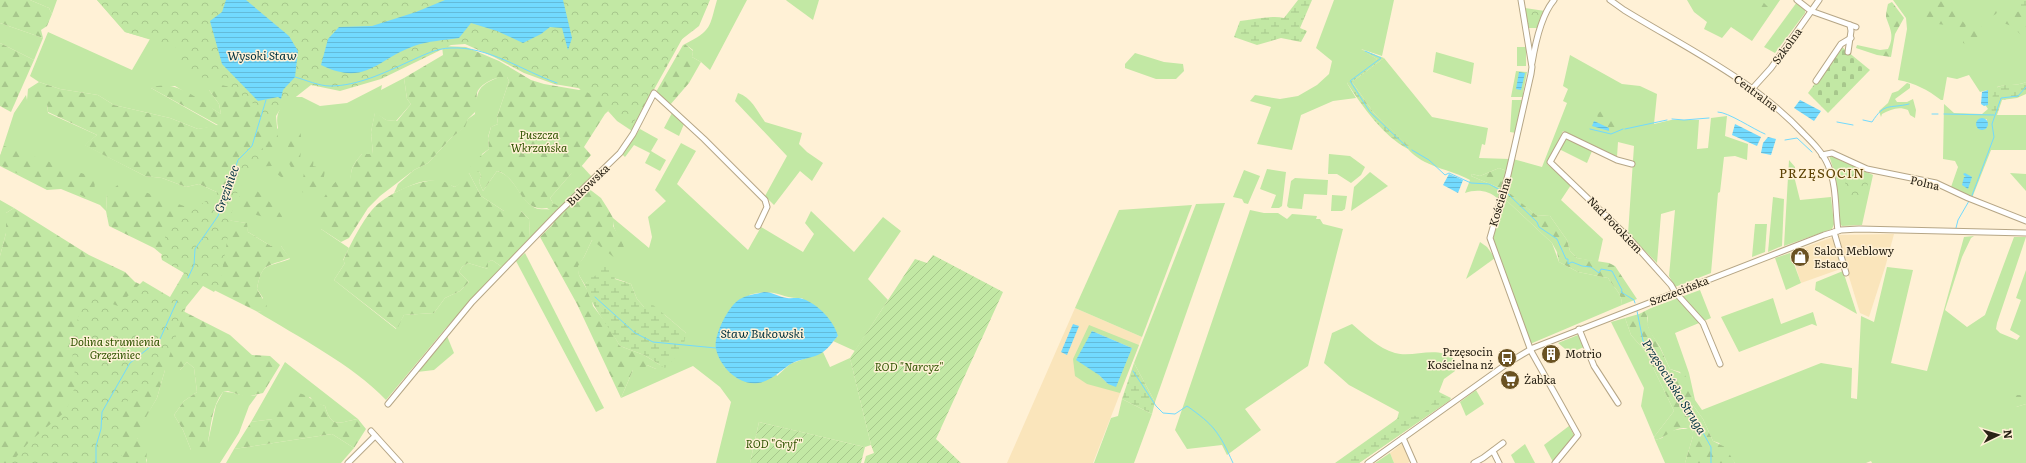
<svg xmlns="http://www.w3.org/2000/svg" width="2026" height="463" viewBox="0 0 2026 463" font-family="Literata,serif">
  <defs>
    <pattern id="forest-firs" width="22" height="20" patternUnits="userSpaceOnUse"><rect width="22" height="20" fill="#c2e8a4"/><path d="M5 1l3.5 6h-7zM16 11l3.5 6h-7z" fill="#a7c78c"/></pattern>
    <pattern id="wetland-marsh" width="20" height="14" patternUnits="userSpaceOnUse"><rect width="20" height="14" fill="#c2e8a4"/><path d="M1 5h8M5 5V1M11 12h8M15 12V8" fill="none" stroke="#a7c78c"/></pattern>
    <pattern id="cemetery-stones" width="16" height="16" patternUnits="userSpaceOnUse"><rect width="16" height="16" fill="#c2e8a4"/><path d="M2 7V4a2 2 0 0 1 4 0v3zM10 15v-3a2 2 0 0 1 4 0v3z" fill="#a7c78c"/></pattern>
    <pattern id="park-crowns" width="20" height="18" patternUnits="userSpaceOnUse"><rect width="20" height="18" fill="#c2e8a4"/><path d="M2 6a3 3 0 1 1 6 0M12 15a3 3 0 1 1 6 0" fill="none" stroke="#a7c78c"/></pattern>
    <pattern id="garden-furrows" width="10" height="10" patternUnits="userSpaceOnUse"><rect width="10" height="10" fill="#c2e8a4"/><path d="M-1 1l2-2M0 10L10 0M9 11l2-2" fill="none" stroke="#a7c78c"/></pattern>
    <pattern id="water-rules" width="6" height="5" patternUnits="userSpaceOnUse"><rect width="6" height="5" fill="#72dafe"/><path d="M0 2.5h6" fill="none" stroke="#63bbd9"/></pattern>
  </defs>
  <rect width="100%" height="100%" fill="#fff1d6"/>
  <g fill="#fae5bb">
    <polygon points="1894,234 1886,264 1869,317 1860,313 1846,267 1801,283 1791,252 1839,235"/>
    <polygon points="1075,308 1142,337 1093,463 1007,463"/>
    <polygon points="1405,441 1412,460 1408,463 1394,463 1390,453"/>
  </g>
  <g fill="#c2e8a4" fill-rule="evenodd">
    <polygon points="30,0 57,0 52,14 49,8"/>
    <polygon points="97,0 226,0 251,93 209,90 219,104 221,114 175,86 151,88 218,126 198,129 170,118 114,105 98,95 60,89 39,82 30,76 48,32 132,70 150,39 125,32"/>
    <path d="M717,0H747L710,70L701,62L692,57L693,50L685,44C712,30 709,28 717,0Z"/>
    <polygon points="786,0 819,0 813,20 787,1"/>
    <polygon points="1334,0 1394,0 1382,56 1361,49 1377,59 1347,83 1356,98 1333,101 1301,115 1292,150 1257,144 1271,107 1250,101 1255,95 1280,99 1298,96 1317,85 1329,74 1332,61 1316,48"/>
    <polygon points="1687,0 1780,0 1752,41 1731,27 1722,38 1704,29 1707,22 1694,12"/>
    <path d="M1893,0H2026V82C2018,86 2006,84 1997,87V115H2026V150H1991L1972,198L1951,187L1958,167L1955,161L1943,159L1944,104L1954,113L1982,114L1988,109L1986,106L1988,90L1980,92L1969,75L1957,79L1947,77L1943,100H1941C1928,90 1915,83 1898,80L1907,29L1906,18ZM1987,119L1986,129H1979V120Z"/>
    <polygon points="1797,2 1805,8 1805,13 1775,53 1764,47"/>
    <polygon points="0,23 43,38 34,60 0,43"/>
    <rect x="1517" y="47" width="9" height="19"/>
    <polygon points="1436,52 1474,63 1471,84 1433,72"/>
    <polygon points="1135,53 1164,62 1183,64 1184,71 1176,79 1156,79 1125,68 1125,64"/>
    <polygon points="1570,55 1622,84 1640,86 1657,94 1654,124 1671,120 1699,120 1697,149 1708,148 1711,118 1727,116 1725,136 1748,144 1747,160 1735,156 1724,157 1720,192 1718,193 1711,273 1675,287 1669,276 1675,210 1661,214 1657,263 1628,234 1634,146 1618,142 1617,157 1563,131 1547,164 1571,185 1561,200 1603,239 1598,262 1577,258 1570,251 1567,240 1550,216 1536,215 1522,204 1506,190 1513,159 1542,167 1567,103 1563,101 1568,89 1563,86"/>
    <path d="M1384,58L1432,117L1488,128L1485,145L1482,144L1479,158L1510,159L1507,171L1499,168L1480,176L1472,174L1471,176L1502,189L1498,199C1489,190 1476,189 1465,193L1470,180C1450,169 1423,167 1408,149L1409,147L1374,113L1352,82Z"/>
    <polygon points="1516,71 1527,72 1523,93 1525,97 1511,97"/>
    <path d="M502,76L507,77L509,81L497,117L498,124L491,127L488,137L489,149L482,154L479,172L481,175L479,182L483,191L497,171C515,176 518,197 532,206C538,211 545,208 552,210L554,213L530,238L529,219L521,211H504L481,196L469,173L461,183L455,187C428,175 419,182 394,193L398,184L414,170L428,163L451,138L464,127L468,119L475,114C477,89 478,85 502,76Z"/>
    <path d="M404,78L407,99L411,104L396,121L386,120L375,113L371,132L373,154H362C355,162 350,168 351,179L321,229L349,248L343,260L345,263L334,280L396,329L404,315L434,313L445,298L460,291L469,282L459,272L462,267L468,263L488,269V262L492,260L502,267L445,329L386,400C353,365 298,337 256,311L261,312L263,298L257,289C262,262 266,268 290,259L281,246H271L248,232L246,223L220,219L107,194L106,211L100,205L61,189L47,190L0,166V156L14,113L26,95L27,100L47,104L48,113L97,135L85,145L145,176L162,178L186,187L199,184L232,199L247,167L278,128C275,114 280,106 291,97H302L320,106L347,103L382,85L381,90Z"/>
    <path d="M1907,83L1910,84V88L1895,99L1897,102H1907L1913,99L1916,110L1915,118L1910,115L1908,110C1899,106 1891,109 1882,114L1881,117L1879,111L1888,103L1892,93L1898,91Z"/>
    <path d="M738,93C752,98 757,111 765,122L802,133L799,144L807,152L823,163L812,181L800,171L774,205L765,196L787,156L735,101Z"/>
    <polygon points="1512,100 1524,100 1516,133 1510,132"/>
    <polygon points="618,102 640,108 642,111 632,131 617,121 608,111"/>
    <polygon points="672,113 684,124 679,136 664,128"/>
    <polygon points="640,129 658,139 651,151 666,160 660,171 645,163 650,153 634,145 625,157 622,154"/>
    <polygon points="1566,138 1592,151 1587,163 1559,149 1563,139"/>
    <path d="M681,143L696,151L677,184L748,250L761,227L803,252L814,234L805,223L811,211L854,252L883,217L901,231L868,279L888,300L855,351L833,341L838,336L802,298C788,298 786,296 774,293C765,291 757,293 749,295L777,376L790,364L823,352L830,367L850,358L871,445L865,447L759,422L750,463H716L731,402L720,387L693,366L621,398L633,370L647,365L656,369L686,333L665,315L644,307L637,299L631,284C615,279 595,268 585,285L579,275L577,266L584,257L592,240L623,248C621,236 612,231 613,218L649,248L652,237L648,217L666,201L655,190Z"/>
    <polygon points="1329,154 1350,156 1365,167 1361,175 1351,183 1337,174 1328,174"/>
    <polygon points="1829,155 1873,175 1862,225 1842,226 1839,223 1836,178"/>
    <polygon points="1789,160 1795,167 1795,180 1800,200 1831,197 1834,224 1832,229 1784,246"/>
    <polygon points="581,165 592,177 560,209 553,203 550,198 570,175"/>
    <polygon points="1267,169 1286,172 1282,206 1279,208 1271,208 1276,195 1260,189"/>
    <polygon points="1244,170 1260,176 1248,204 1244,203 1242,199 1233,197"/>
    <polygon points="1370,172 1388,186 1351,211 1354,187"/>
    <polygon points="2010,173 2026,174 2026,191"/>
    <polygon points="1295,178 1328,180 1327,195 1304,194 1302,209 1289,208 1287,206 1291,181"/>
    <polygon points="1332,195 1347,196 1345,209 1342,211 1331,211"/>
    <polygon points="1773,197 1784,199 1782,246 1768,252"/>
    <path d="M1504,198L1552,243L1559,262L1578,272L1608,278C1614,288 1622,293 1622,305L1530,344L1493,239Z"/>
    <polygon points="0,200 14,208 6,213 6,233 0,256"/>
    <polygon points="1225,203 1155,402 1134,363 1196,204"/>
    <polygon points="1192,205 1142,337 1075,308 1119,210"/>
    <polygon points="1250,210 1264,213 1278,213 1287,219 1292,214 1317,216 1316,219 1320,219 1323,224 1343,229 1308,366 1245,409 1261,430 1227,455 1222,445 1187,449 1175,430"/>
    <polygon points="1755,224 1767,224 1765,252 1752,257"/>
    <polygon points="1974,236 1971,238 1962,257 1945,310 1967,327 1985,315 2014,237 2026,237 1997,323 1996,329 2000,333 2017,340 2020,336 2010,330 2021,300 2016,298 2026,270 2026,395 2023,396 2016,407 2026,404 2026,463 1872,463 1871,461 1866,463 1735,463 1719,443 1713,441 1703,419 1693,405 1693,398 1680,372 1670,369 1660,347 1650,332 1647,324 1648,313 1652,309 1651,308 1700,290 1711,318 1675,333 1689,373 1695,400 1702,410 1821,363 1852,368 1851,398 1857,399 1861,316 1874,322 1887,267 1913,270 1891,363 1927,371 1964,237"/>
    <polygon points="1480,242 1487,247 1495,258 1466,279"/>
    <polygon points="525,253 604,408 596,412 516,261"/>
    <polygon points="1790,253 1801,283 1786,290 1775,258"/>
    <polygon points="1843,271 1857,314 1815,290 1816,282"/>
    <polygon points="1773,298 1781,324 1813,312 1817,326 1812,324 1739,352 1721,317"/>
    <polygon points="1625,318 1631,335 1645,351 1674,411 1654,437 1641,406 1644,388 1611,322"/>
    <path d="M1352,324C1365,335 1378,348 1395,353C1414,358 1437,345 1454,359L1455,371L1444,379L1439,392L1451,398L1450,400L1359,463H1335L1397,419L1399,412L1349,385L1324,363L1332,333Z"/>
    <path d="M1089,325L1139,345L1120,393L1087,384L1075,376L1073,359ZM1092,331L1132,348L1108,384L1099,375Z"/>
    <polygon points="1578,335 1584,347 1570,353 1558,343"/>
    <polygon points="447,336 454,353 434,370 417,372"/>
    <path d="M187,362L194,368L197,392L184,401L174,415L183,430L191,450L208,442L216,405L223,392C236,391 241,398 257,395L249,406L239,433L220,463H146L147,460L137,438V431L157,398L165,370H180Z"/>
    <path d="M285,362L358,419C339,422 332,430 325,406L315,403L310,397L273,419L251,422Z"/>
    <polygon points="1476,390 1484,404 1466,416 1460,402"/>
    <polygon points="1122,399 1152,414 1134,463 1094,463 1111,418 1118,416"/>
    <polygon points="1569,426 1575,437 1553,462 1544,445"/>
    <polygon points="1682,429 1690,429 1693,432 1693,436 1685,463 1665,463 1655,440 1662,438 1669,431"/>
    <polygon points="332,434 354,448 341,463 226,463 234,449"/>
    <polygon points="1525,444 1535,463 1515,463 1511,455"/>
    <polygon points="1390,453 1394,463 1375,463"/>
  </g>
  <g fill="url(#forest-firs)">
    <polygon points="0,0 30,0 49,8 52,14 47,26 41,30 43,38 0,23"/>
    <polygon points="1750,0 1761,0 1770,9 1768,16 1761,14 1750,4"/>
    <path d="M1923,0C1953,0 1947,4 1966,25L1965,28L1925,22Z"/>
    <polygon points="1998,0 2003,0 1996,14 1992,16 1990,7"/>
    <path d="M1892,2L1904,18L1895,34L1891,57L1877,55L1856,48L1857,45L1880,50L1888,49C1895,36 1890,29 1886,17C1886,14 1887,8 1888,4Z"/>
    <polygon points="2020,11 2026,15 2026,40 2012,26 2003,23 2001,17"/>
    <polygon points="1979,19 1982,19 1980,43 1972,46 1963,43 1963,39"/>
    <path d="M686,32L642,111L640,108L618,102L605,114L584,147L591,155L580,168L570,175L550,198L553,203L565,210L588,188L601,198L608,209L613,218V226L622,241L626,254L616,259L592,240L584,257L578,266L579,275L591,297L593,306L609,327L620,346L644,355L665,368L656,369L647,365L641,372L633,370L621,398L577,304L540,237L553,224L556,214L547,208C519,213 520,177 497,171L483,191L479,182L481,175L479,172H473L470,165L489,149L488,138L491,127L498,124L497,117L509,81L507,77C497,76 480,83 477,93C476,97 478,104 478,109L468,119L465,127L451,138L428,163L414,170L380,196L368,208L349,238L341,242L321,229C316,206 323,196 338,179H351C350,168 355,162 362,154H373L371,132L375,112L386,120L397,121L411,104L407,99L404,78L443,55L442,46L466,47L499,61L531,80L544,84L579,90Z"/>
    <polygon points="0,43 34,60 11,112 0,106"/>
    <polygon points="685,44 693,51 692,57 701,62 689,83 670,105 656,92 683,45"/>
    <path d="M39,82L60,89L98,95L114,105L170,118L198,129L218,125L151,88C176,78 200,101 221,114L219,104L209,90L215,84L227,86L284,103L276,116L278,138L277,154L272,166L247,167L232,199L199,184L186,187L162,178L145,176L84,145L97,135L48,112L47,104L31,105L27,100L28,89Z"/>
    <path d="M1601,111C1610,117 1620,124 1618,136L1610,135C1607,125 1610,125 1598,119L1597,114Z"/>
    <path d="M300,130C303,145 301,156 297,170L294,171C283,160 286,137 300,130Z"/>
    <path d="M4,146L87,175L94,179C95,187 96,194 89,199L61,186L48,188L0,165V156Z"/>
    <polygon points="314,156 313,166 325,169 323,184 316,199 302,192 302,183 307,158"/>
    <path d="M282,159L290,175L289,179C282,179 277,175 274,169L277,161Z"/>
    <polygon points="1499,168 1507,171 1502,189 1471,176 1472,174 1480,176"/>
    <path d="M469,173L481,196L504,211H521L529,219L530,238L502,267L492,260L488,262V269L468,263L462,267L459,272L469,282L460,291L445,298L434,313L404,315L397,329L334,280L345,263L343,261C350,245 361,223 372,210C386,194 417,180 438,180C443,180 450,185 455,187L461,182L466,174Z"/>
    <path d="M120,183L220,219L247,223L248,232L271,246H281L290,258C267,267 262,262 257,289L267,306L261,312L256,311L190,278L154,248L109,226L106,211L107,194Z"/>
    <path d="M255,189C268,202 287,211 285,233L271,219L239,210L237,204L240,193Z"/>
    <path d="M1506,190L1536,215L1550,216L1567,240L1570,251L1577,258L1609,263L1615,266L1637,299L1622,305C1622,293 1614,288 1608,278L1578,272L1559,262L1557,252L1552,243L1504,198Z"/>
    <path d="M14,208L89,255L125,272L135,282L147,287L181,310L230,335L252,355L270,356L280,365L263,393L246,397L228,391L223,392C212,406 211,425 208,442L213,446L211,454L204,458L199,450H191L183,430L174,415L184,401L197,392L194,368L187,362L180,370H165L157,398L138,431L137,438L147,450L146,463H0V256L6,233V213Z"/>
    <path d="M1651,308L1653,309C1639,320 1653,334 1659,346C1663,353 1666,361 1670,369L1685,375L1693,398V405L1703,419L1713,441L1725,447L1735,463H1685L1693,436V432C1679,420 1666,439 1655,440L1654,437L1674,411L1645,351L1631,335L1625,318L1639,314Z"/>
    <path d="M293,392C307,393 313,402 325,406C332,430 339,422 358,419L366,429L354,448L332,434L234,449L251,422L273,419L274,406Z"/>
    <polygon points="2017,395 2026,395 2026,404 2016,407 2012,406 2013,401"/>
  </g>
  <g fill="url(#wetland-marsh)">
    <path d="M1298,0H1312L1300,28L1307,31L1301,42L1281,38L1257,45L1234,37L1240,21C1254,20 1271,15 1284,18Z"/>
    <polygon points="2017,0 2026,0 2026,13 2021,10"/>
    <path d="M1360,49L1384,58L1352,82L1374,113L1410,147L1408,149C1382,135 1363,107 1347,83L1349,77L1377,59Z"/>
    <path d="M2026,82V94L2017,98L2002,100L1997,115L1992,113L1991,105L1994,89C2004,82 2016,87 2026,82Z"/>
    <path d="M600,261L608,262L615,279L631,284L637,299L644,307L652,304L686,333L683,349L665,368L644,355L620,346C608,325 592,308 585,285L589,278L597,275Z"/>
    <polygon points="1134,363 1155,402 1152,414 1122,399"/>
    <polygon points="1439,394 1450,400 1359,463 1336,463 1384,431 1401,415 1419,416 1428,409"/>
  </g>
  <polygon fill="url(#cemetery-stones)" points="1842,47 1870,70 1828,113 1808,93"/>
  <g fill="url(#park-crowns)">
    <polygon points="97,0 710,0 699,26 677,43 630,129 595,96 578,88 554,84 524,73 494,57 465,44 451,45 381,79 340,91 311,85 278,111 271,121 266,119 259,108 232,88 195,75 175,60 183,55 178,48 125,32"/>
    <polygon points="1525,8 1545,11 1538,28 1527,28"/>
    <polygon points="259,145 267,153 248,171 234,200 220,283 214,292 203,286 186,307 169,357 154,364 153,385 131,394 120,416 122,463 11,463 29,442 66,411 76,384 71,342 82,305 93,297 118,306 143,281 170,297 184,273 162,260 161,256 165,252 165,235 172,220 192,211 227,185 241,152"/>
    <polygon points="1843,166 1870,174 1864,201 1847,198"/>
  </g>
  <g fill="url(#garden-furrows)">
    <polygon points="933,255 1003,292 936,439 961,463 864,463 866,456 874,453 871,445 850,358 915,259 927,263"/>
    <polygon points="759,422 865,447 861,463 750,463"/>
  </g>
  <g fill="url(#water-rules)">
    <polygon points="226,0 246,0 289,36 298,51 295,77 283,90 281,99 278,97 258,101 222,64 210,21 222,12"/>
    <path d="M445,0H563L572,38L568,50L562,28L550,27L541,34L523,43L497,31L471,23L459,38C445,40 428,41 414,46C377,59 366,87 321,65L328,39L339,27L372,26L416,12Z"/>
    <polygon points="1519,72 1525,73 1521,90 1516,89"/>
    <polygon points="1988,90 1988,105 1984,106 1981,104 1982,92"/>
    <polygon points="1800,100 1821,111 1814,121 1794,108"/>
    <circle cx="1982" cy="124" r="6"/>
    <polygon points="1594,121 1609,128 1609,131 1592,126"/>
    <polygon points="1735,124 1761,137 1757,146 1732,135"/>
    <polygon points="1768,137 1776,139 1771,155 1761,153 1763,143"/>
    <polygon points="1965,173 1972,177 1968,189 1962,185 1964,177 1966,177 1963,174"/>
    <polygon points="1449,174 1463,180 1458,193 1443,185"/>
    <path d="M764,292C773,292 779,297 787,298C792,299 798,297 803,299C818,304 834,321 838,336C833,341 829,348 823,352C814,359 799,358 789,365C779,372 771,381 758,383C739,386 720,367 716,349C713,336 729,305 740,299C747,295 756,294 764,292Z"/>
    <polygon points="1073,324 1079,326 1067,355 1061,352"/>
    <polygon points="1092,331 1132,348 1116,387 1108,384 1099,375 1076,360"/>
  </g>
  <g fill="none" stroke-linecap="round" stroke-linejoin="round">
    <g stroke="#72dafe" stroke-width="1">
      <polyline points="1365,51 1381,58 1350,81 1370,112 1408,148"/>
      <path d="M295,77C306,80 319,86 330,86C357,86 384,73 408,62C422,56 436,48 451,48C488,46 523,71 557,83"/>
      <path d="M1718,112C1728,112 1753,129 1765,134"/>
      <polyline points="1932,114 1938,114"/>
      <polyline points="1944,114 1994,115"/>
      <polyline points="1672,119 1684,120 1709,118"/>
      <path d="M1863,120L1872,122C1885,102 1888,109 1909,104"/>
      <polyline points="1837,122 1853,125"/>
      <polyline points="1590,129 1611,134 1623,129"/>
      <polyline points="1625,129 1667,120"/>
      <polyline points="1785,140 1797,138 1812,152"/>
      <polyline points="1412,150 1429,160 1445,175 1449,173 1471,183 1489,184 1500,190"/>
      <polyline points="1506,192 1537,222 1539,227 1557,239 1566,259 1568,259 1568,264 1572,262 1582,266 1591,267 1599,273 1601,269 1612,271 1622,290 1621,292 1634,300 1635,303"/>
      <polyline points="1971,198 1994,137 1992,124 2000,101 2001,98 2018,96 2026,87"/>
      <polyline points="1956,228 1958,220 1969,201"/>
      <polyline points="188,278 194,265 195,249 218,216 238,160 252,146 266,100"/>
      <polyline points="595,297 635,333 653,342 716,348"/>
      <polyline points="1637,311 1643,341 1653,349 1657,364 1693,421 1702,431 1711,447 1711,463"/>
      <path d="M1133,371L1156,406L1163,413L1175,414L1187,406C1214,425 1219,432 1233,463"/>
      <polyline points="96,463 96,446 101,429 102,412 130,363 160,339 177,301"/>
    </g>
    <g stroke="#b6a686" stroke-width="7">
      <g id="minor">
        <polyline points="1521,0 1532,67 1531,74 1508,175 1490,238 1531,351 1578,435 1555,463"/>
        <path d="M1610,0L1624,10C1686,48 1754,80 1804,134C1813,143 1823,153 1828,165C1837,186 1835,209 1838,231"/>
        <polyline points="1797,0 1811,11 1856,27"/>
        <polyline points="1848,52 1851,31 1850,25"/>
        <path d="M1532,63C1535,45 1542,14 1554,0"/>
        <polyline points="1816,81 1841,44 1851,38"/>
        <polyline points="1752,89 1771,68 1819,0"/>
        <polyline points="1822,155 1832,153 1867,169 1936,183 1968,198 2026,221"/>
        <polyline points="1632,164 1617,160 1565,135 1550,162 1627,236 1671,285 1675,292 1703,323 1720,364"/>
        <polyline points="1834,232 1846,273"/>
        <polyline points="1579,329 1594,366 1618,403"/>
        <polyline points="388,404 472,302 559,212 620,153 633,134 654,93 704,139 765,200 767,207 758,226"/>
        <polyline points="371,431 400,463"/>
        <polyline points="1403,438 1414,463"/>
        <polyline points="1493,451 1499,463"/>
        <polyline points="348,463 375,436"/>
        <polyline points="1368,463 1508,363 1533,348 1824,235 1841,230 1859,229 2026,233"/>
        <polyline points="1474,463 1483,458 1503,443"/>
      </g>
    </g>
    <use href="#minor" stroke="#fff" stroke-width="5"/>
  </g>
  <defs>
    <g id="shop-disc" transform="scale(1)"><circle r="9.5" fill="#6a5222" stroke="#fff1d6"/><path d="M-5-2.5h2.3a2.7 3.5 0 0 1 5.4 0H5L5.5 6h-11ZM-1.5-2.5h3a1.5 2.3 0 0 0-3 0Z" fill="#fff"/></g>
    <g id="building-disc" transform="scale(1)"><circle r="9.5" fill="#6a5222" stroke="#fff1d6"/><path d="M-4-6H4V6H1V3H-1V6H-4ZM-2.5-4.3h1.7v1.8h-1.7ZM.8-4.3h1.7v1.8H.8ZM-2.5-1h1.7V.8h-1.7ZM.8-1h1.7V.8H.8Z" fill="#fff"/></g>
    <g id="bus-disc" transform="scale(1)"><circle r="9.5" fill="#6a5222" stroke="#fff1d6"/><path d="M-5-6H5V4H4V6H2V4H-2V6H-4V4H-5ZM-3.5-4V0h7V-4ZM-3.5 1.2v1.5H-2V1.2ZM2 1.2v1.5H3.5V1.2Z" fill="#fff"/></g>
    <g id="supermarket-disc" transform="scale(1)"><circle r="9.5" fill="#6a5222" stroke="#fff1d6"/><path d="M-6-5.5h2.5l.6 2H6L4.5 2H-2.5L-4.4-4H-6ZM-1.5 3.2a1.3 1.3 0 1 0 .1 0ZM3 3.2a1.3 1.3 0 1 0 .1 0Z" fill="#fff"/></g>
  </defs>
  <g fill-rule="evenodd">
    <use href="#shop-disc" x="1800" y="257"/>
    <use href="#building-disc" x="1551" y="354"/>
    <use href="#bus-disc" x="1507" y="358"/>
    <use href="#supermarket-disc" x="1510" y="380"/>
  </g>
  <g text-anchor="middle" stroke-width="3" stroke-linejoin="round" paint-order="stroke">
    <g font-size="11" fill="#292316" stroke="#fff1d6">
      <text transform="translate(1787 46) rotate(-54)" y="4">Szkolna</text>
      <text transform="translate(1756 93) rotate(37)" y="4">Centralna</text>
      <text transform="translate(1925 183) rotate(13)" y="4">Polna</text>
      <text transform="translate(588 185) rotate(-44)" y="4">Bukowska</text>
      <text transform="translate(1500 202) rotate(-73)" y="4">Kościelna</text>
      <text transform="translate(1615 225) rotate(46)" y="4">Nad Potokiem</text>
      <text transform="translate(1679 291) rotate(-21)" y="4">Szczecińska</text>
    </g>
    <g font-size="11" font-style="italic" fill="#305300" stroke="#fff1d6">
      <text x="539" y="139">Puszcza<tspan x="539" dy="13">Wkrzańska</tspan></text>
      <text x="115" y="346">Dolina strumienia<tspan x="115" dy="13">Grzęziniec</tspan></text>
      <text x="909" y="371">ROD "Narcyz"</text>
      <text x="774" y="448">ROD "Gryf"</text>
    </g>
    <g font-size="11" fill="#292316" stroke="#fff1d6" text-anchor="start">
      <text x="1814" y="255">Salon Meblowy<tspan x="1814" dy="13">Estaco</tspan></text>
      <text x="1493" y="356" text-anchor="end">Przęsocin<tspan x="1493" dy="13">Kościelna nż</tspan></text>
      <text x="1565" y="358">Motrio</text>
      <text x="1524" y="384">Żabka</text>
    </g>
    <g font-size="12" font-style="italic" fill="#003240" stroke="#fff1d6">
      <text x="262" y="60">Wysoki Staw</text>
      <text transform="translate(227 189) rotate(-70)" y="4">Gręziniec</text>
      <text x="762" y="338">Staw Bukowski</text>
      <text transform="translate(1674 387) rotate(58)" y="4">Przęsocińska Struga</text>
    </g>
    <g font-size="13" letter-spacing="1" fill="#5c4203" stroke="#fff1d6">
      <text x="1822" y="178">PRZĘSOCIN</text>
    </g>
  </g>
  <g transform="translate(1998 435) rotate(85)" stroke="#fff1d6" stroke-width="3" paint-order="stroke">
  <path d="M0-3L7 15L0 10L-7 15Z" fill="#292316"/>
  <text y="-6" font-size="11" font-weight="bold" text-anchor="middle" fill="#292316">N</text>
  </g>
</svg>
